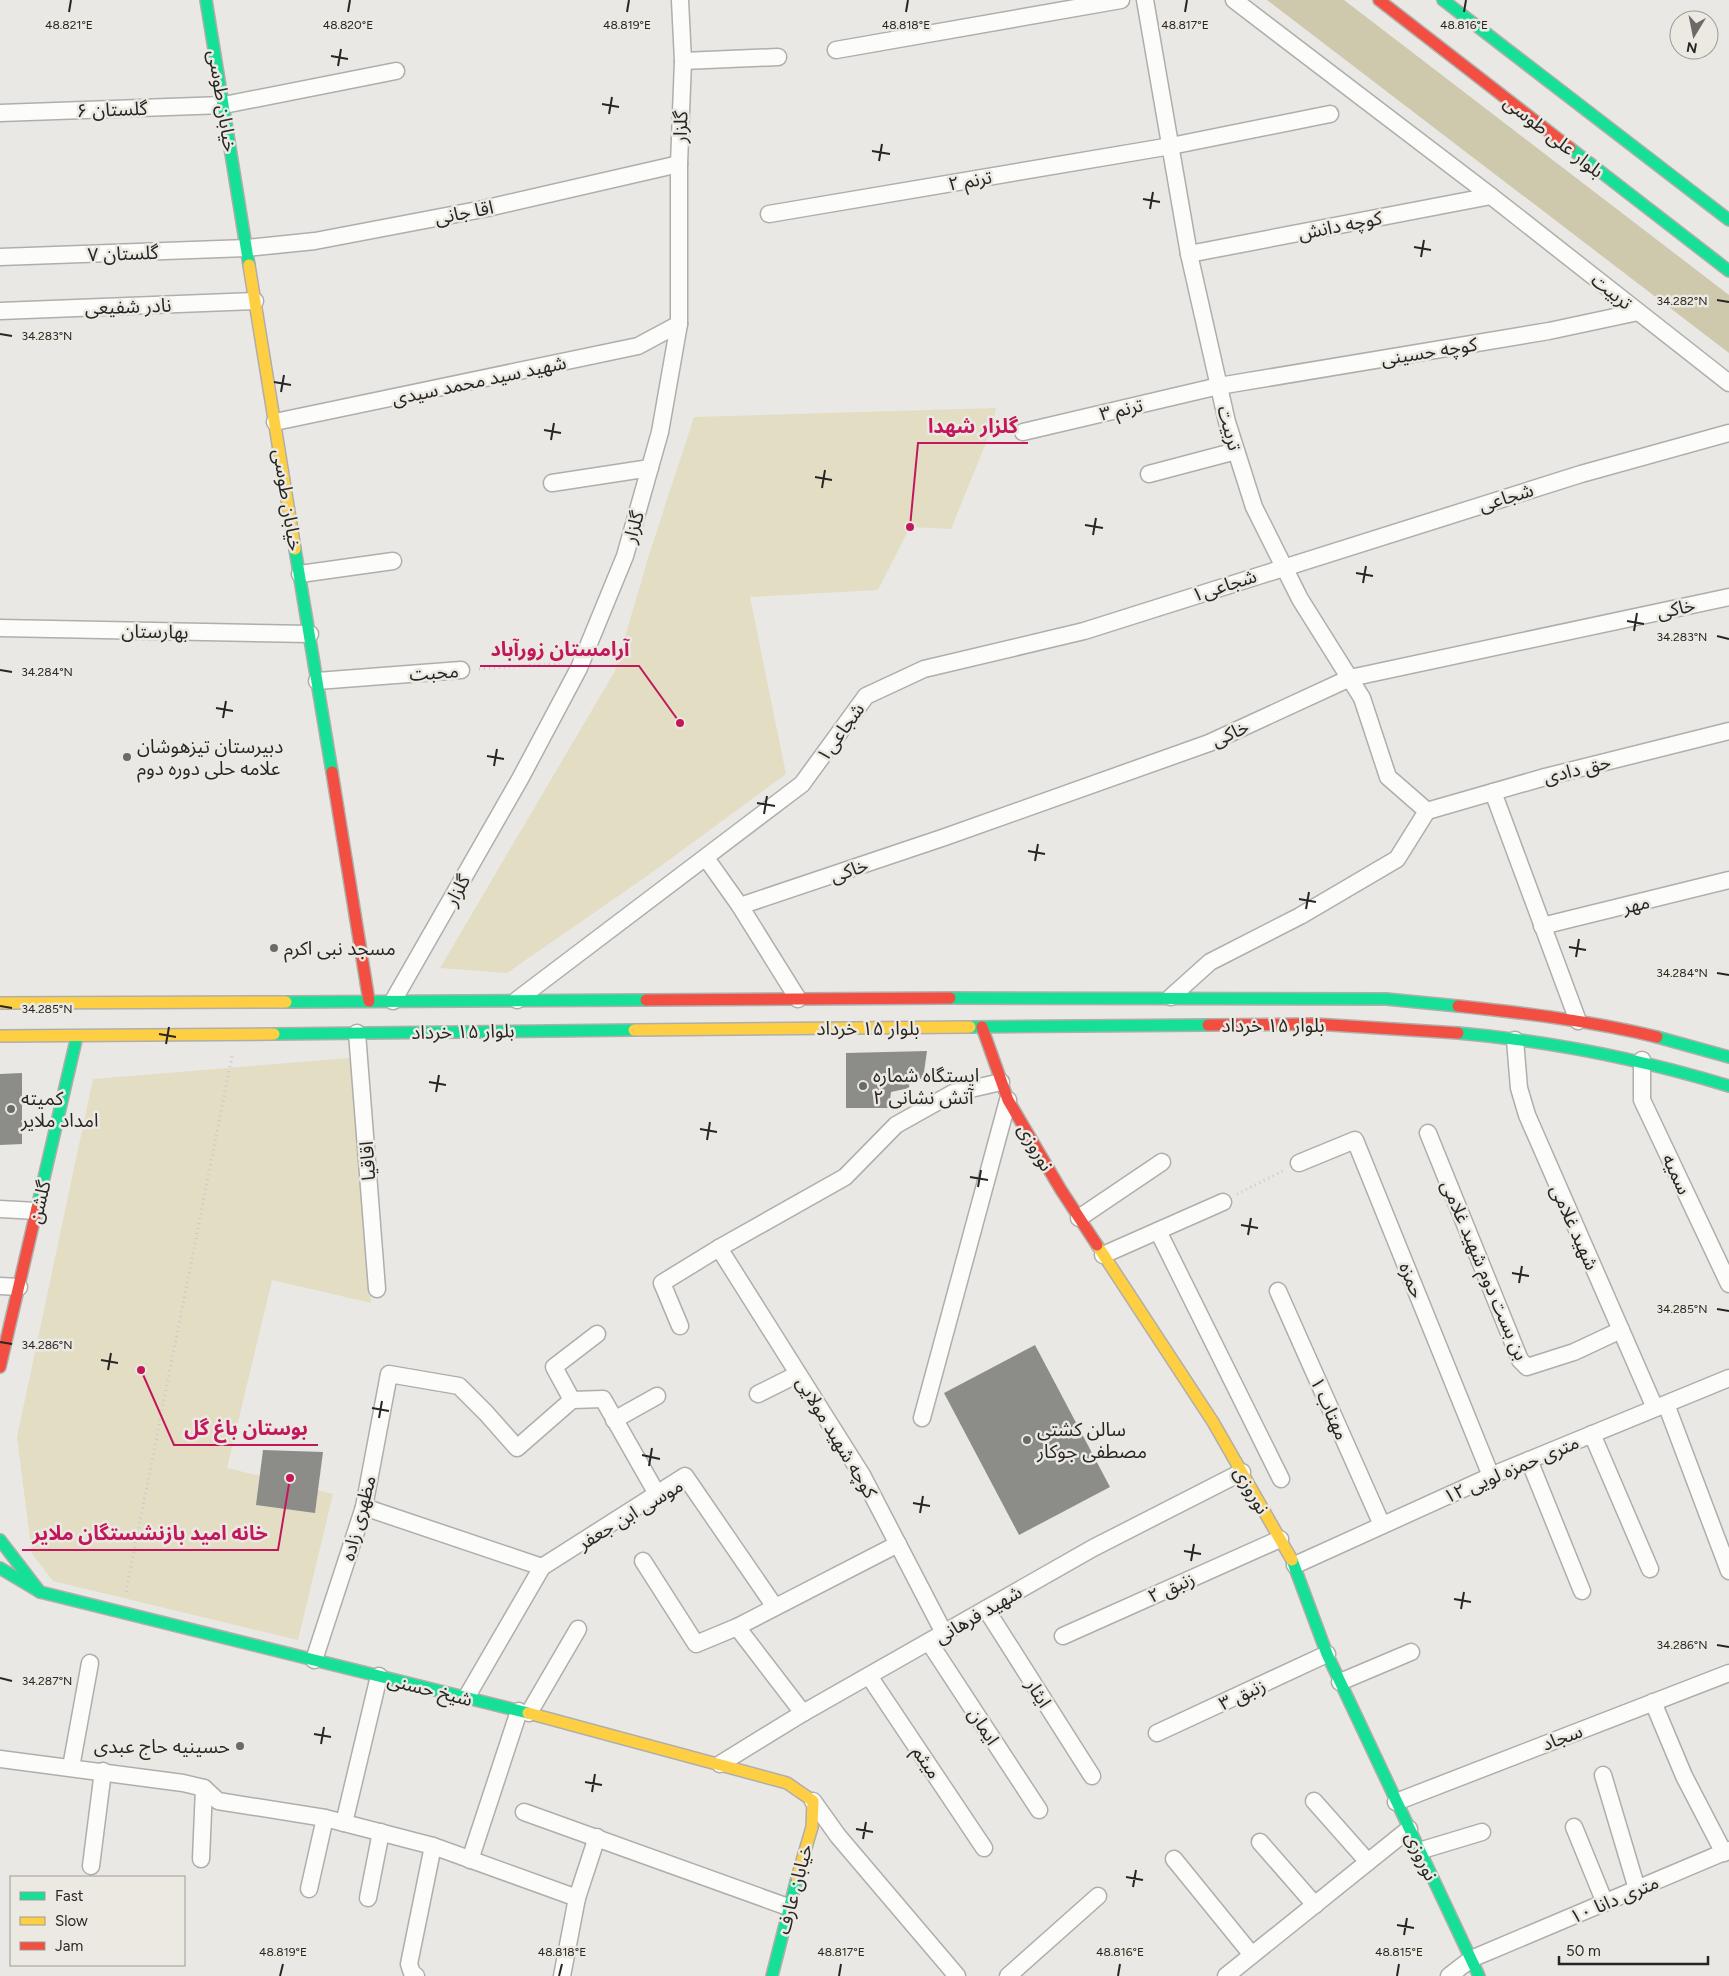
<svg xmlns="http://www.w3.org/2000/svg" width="1729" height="1976" viewBox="0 0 1729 1976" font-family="Figtree,'Noto Sans Arabic',sans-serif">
  <rect width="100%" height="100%" fill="#e9e8e4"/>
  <g fill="#e2ddc3">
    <polygon points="996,408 992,428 951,529 910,527 878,590 750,597 786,774 647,876 507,973 440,968 615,671 649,555 694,417"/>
    <polygon points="350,1058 371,1303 272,1280 227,1468 333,1494 298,1640 53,1581 32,1554 17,1437 93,1079"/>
  </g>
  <polygon fill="#cec8ac" points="1267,0 1344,0 1729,295 1729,353"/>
  <g fill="#8c8c89">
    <polygon points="927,1051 923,1079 910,1078 909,1088 891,1092 889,1108 846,1108 846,1053"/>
    <polygon points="22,1073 22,1144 0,1145 0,1074"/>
    <polygon points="1035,1345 1110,1487 1019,1535 944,1393"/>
    <polygon points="263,1450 323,1452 315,1513 256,1505"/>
  </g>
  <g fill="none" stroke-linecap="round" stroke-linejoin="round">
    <g stroke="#afaeab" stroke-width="19">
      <g id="street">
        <polyline points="1145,0 1189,254 1227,422 1254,507 1300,599 1362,698 1388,777 1427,811"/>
        <polyline points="1234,0 1491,196 1729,383"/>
        <polyline points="836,50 1121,0"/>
        <polyline points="683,61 778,57"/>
        <polyline points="0,113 224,105 396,71"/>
        <polyline points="769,214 1171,146 1330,114"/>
        <polyline points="1189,254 1491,196"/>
        <polyline points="0,257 247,248 315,241 483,209 679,164"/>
        <polyline points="0,311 255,301"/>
        <polyline points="275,422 638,346 679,324"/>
        <polyline points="1023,432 1219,386 1549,331 1638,312"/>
        <polyline points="1149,474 1236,451"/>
        <polyline points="552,483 650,468"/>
        <polyline points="300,574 393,561"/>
        <polyline points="0,628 310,634"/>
        <polyline points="317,681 461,670"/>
        <polyline points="1493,792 1578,1021"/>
        <polyline points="1427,811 1545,777 1729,731"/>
        <polyline points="706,858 740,906 798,999"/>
        <polyline points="740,906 945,837 1209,743 1350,678 1729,597"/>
        <polyline points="1542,926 1729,880"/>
        <polyline points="1171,997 1210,962 1300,916 1397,859 1427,811"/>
        <polyline points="517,1000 802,784 866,696 924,669 1084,631 1581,474 1729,433"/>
        <polyline points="393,1001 520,779 579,668 625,556 660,432 679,324 679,164 683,61 680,0"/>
        <polyline points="357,1033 377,1289"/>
        <polyline points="1515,1040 1519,1088 1527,1115 1655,1408"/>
        <polyline points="1642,1060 1642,1100 1729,1284"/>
        <polyline points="1428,1133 1520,1360 1527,1367 1574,1352 1621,1330"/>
        <polyline points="1299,1163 1355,1140 1491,1476"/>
        <polyline points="0,1209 37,1211"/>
        <polyline points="1079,1218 1162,1162"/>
        <polyline points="1158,1231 1281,1479"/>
        <polyline points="719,1248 862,1475 944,1633"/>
        <polyline points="1103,1255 1223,1202"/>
        <polyline points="0,1286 19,1287"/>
        <polyline points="1278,1291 1382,1525"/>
        <polyline points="680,1326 662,1283 719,1248 845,1177 896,1125 953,1093 1001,1082"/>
        <polyline points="758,1394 798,1374"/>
        <polyline points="572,1400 554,1367 597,1334"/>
        <polyline points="1666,1404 1729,1571"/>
        <polyline points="922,1418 1008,1100"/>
        <polyline points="614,1420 657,1396"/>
        <polyline points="1592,1434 1650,1569"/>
        <polyline points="1529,1460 1582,1591"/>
        <polyline points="364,1507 542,1567"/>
        <polyline points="643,1561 696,1644 737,1627"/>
        <polyline points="1295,1565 1500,1472 1729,1378"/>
        <polyline points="986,1609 1092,1776"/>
        <polyline points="1063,1636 1280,1539"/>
        <polyline points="929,1642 1039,1810"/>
        <polyline points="314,1660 364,1507 389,1374 459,1386 486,1413 517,1448 572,1400 603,1399 657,1494"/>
        <polyline points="869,1676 984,1848"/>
        <polyline points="1340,1682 1411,1652"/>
        <polyline points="466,1698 542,1567 685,1476 775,1607"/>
        <polyline points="1653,1702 1684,1776 1724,1853"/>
        <polyline points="529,1713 578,1629"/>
        <polyline points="803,1713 737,1627 898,1544"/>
        <polyline points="1157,1733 1327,1654"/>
        <polyline points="0,1759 183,1783 204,1788 218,1801 325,1818 433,1846 577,1898"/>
        <polyline points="720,1764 803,1713 1093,1548 1242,1472"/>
        <polyline points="71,1767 90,1663"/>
        <polyline points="1603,1775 1637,1889"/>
        <polyline points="813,1801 838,1836 957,1976"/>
        <polyline points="1314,1801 1368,1862"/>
        <polyline points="1396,1802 1729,1673"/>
        <polyline points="524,1812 788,1907"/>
        <polyline points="344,1823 379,1676"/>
        <polyline points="1574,1827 1605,1903"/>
        <polyline points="1260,1842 1315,1905"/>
        <polyline points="1419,1851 1482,1832"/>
        <polyline points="201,1859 204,1788"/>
        <polyline points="1174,1859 1252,1955"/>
        <polyline points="470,1860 519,1711"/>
        <polyline points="91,1866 103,1771"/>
        <polyline points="309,1889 325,1818"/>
        <polyline points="368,1898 381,1832"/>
        <polyline points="416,1976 412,1973 409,1964 433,1846"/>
        <polyline points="562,1976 577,1898 597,1837"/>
        <polyline points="1008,1976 1098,1896"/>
        <polyline points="1226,1976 1409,1829"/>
        <polyline points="1449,1976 1471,1959 1729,1850"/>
      </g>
    </g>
    <g stroke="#afaeab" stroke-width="14">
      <g id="fast">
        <polyline points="206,0 249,265"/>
        <polyline points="1443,0 1729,220"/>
        <polyline points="1570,148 1729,271"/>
        <polyline points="295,549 332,772"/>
        <polyline points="950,998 1386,999 1458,1006"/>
        <polyline points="286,1002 646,1000"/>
        <polyline points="970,1027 1208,1025"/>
        <path d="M1458,1033C1550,1041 1640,1059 1729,1086"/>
        <polyline points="274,1034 634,1030"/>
        <polyline points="1657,1037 1729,1057"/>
        <polyline points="37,1208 77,1036"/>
        <polyline points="0,1540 40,1592 0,1568"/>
        <polyline points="1292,1560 1327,1654 1479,1976"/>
        <polyline points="40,1592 528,1713"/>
        <polyline points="772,1976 797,1878"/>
      </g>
    </g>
    <g stroke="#afaeab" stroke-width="14">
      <g id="slow">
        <polyline points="249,265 295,549"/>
        <polyline points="0,1003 286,1002"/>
        <polyline points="634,1030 970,1027"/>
        <polyline points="0,1036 274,1034"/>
        <polyline points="1097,1245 1213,1422 1292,1560"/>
        <polyline points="528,1713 787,1783 813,1801 812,1827 797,1878"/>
      </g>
    </g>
    <g stroke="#afaeab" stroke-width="14">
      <g id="jam">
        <polyline points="1379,0 1570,148"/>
        <polyline points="332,772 369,1001"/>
        <polyline points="646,1000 950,998"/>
        <path d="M1458,1006C1524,1013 1592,1021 1657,1037"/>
        <polyline points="1208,1025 1315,1024 1458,1033"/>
        <polyline points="982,1027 1008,1100 1061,1190 1097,1245"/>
        <polyline points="0,1367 37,1208"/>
      </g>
    </g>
    <g stroke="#cac9c8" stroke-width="3" stroke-dasharray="1 4" stroke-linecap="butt">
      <polyline points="479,669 562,663"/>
      <polyline points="1237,1194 1285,1170"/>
      <polyline points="126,1592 232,1056"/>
    </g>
    <use href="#street" stroke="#fcfcfb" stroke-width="16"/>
    <use href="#fast" stroke="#16e098" stroke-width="11"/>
    <use href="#slow" stroke="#ffcf43" stroke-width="11"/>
    <use href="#jam" stroke="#f24e42" stroke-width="11"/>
  </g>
  <path fill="none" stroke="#272624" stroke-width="2" d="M69,12L71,0M348,12L350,0M627,12L629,0M906,12L908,0M1185,12L1187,0M1464,12L1466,0M331,56L348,59M338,66L341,49M602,104L619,107M609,114L612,97M872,151L890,154M879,161L882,144M1143,199L1160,202M1150,209L1153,192M1414,247L1431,250M1421,257L1424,240M1717,300L1729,302M0,334L12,336M274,382L291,385M281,392L284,375M544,430L561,433M551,440L554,423M815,477L832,480M822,488L825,470M1085,525L1103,528M1093,535L1096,518M1356,573L1373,576M1363,583L1366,566M1627,621L1644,624M1634,631L1637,613M1717,636L1729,639M0,670L12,672M216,708L233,711M223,718L226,701M487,756L504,759M494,766L497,749M757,803L775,806M764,814L767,796M1028,851L1045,854M1035,861L1038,844M1299,899L1316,902M1306,909L1309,892M1569,947L1586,950M1576,957L1579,939M1717,973L1729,975M0,1006L12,1008M159,1034L176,1037M166,1044L169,1027M429,1082L446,1085M436,1092L439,1075M700,1129L717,1132M707,1140L710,1122M970,1177L988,1180M978,1187L981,1170M1241,1225L1258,1228M1248,1235L1251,1218M1512,1273L1529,1276M1519,1283L1522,1266M1717,1309L1729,1311M0,1342L12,1344M101,1360L118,1363M108,1370L111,1353M372,1408L389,1411M379,1418L382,1401M642,1455L660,1459M649,1466L652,1448M913,1503L930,1506M920,1513L923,1496M1184,1551L1201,1554M1191,1561L1194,1544M1454,1599L1471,1602M1461,1609L1464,1592M1717,1645L1729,1647M0,1678L12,1681M314,1734L331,1737M321,1744L324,1727M585,1782L602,1785M592,1792L595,1774M856,1829L873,1832M863,1839L866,1822M1126,1877L1143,1880M1133,1887L1136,1870M1397,1925L1414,1928M1404,1935L1407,1918M280,1976L283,1964M559,1976L562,1964M839,1976L841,1964M1118,1976L1120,1964M1397,1976L1399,1964"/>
  <g fill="#6b6a67" stroke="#ebe9e2" stroke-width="2">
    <circle cx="127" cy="757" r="5"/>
    <circle cx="274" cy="948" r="5"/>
    <circle cx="863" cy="1086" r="5"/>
    <circle cx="11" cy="1109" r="5"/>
    <circle cx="1027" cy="1440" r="5"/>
    <circle cx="240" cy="1746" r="5"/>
  </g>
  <g text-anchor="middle" stroke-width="5" stroke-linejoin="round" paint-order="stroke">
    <g font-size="19" fill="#272624" stroke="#ebe9e2">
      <text transform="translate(223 101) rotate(81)" y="7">خیابان طوسی</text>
      <text transform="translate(112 109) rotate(-2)" y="7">گلستان ۶</text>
      <text transform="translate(680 127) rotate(-88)" y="7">گلزار</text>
      <text transform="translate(1554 136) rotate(38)" y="7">بلوار علی طوسی</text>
      <text transform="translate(970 180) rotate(-10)" y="7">ترنم ۲</text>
      <text transform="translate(464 212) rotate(-11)" y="7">اقا جانی</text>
      <text transform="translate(1340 225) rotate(-11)" y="7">کوچه دانش</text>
      <text transform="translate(123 253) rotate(-2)" y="7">گلستان ۷</text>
      <text transform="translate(1612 291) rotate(38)" y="7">تربیت</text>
      <text transform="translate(128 306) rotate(-2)" y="7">نادر شفیعی</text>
      <text transform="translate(1429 351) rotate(-9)" y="7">کوچه حسینی</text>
      <text transform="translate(479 380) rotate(-12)" y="7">شهید سید محمد سیدی</text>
      <text transform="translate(1121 409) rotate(-13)" y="7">ترنم ۳</text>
      <text transform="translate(1230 428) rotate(75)" y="7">تربیت</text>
      <text transform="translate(1506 497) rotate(-17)" y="7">شجاعی</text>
      <text transform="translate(288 500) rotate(81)" y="7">خیابان طوسی</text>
      <text transform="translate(633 527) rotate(-74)" y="7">گلزار</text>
      <text transform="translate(1224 585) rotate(-18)" y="7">شجاعی۱</text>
      <text transform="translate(1676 608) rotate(-12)" y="7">خاکی</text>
      <text transform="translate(155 631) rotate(1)" y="7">بهارستان</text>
      <text transform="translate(434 672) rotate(-4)" y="7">محبت</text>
      <text transform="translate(840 732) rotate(-54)" y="7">شجاعی۱</text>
      <text transform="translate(1230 733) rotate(-24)" y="7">خاکی</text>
      <text transform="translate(1577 769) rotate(-14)" y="7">حق دادی</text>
      <text transform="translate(849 870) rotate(-19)" y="7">خاکی</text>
      <text transform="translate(457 890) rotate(-61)" y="7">گلزار</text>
      <text transform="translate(1636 904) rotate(-13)" y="7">مهر</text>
      <text x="1273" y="1032">بلوار ۱۵ خرداد</text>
      <text x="868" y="1035">بلوار ۱۵ خرداد</text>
      <text transform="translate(463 1031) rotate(-1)" y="7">بلوار ۱۵ خرداد</text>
      <text transform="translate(1036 1147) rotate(60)" y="7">نوروزی</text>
      <text transform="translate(367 1161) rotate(-94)" y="7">اقاقیا</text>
      <text transform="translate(1677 1174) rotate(65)" y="7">سمیه</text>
      <text transform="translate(39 1202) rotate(-77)" y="7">گلشن</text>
      <text transform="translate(1575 1227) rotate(66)" y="7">شهید غلامی</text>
      <text transform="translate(1485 1270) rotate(67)" y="7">بن بست دوم شهید غلامی</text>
      <text transform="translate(1412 1280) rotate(68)" y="7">حمزه</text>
      <text transform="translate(1330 1408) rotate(66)" y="7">مهتاب ۱</text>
      <text transform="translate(837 1437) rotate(59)" y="7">کوچه شهید مولایی</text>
      <text transform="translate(1511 1469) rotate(-23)" y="7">۱۲ متری حمزه لویی</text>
      <text transform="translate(1252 1490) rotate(60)" y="7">نوروزی</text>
      <text transform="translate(630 1514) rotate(-31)" y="7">موسی ابن جعفر</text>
      <text transform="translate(358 1518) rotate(-75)" y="7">مظهری زاده</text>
      <text transform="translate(1171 1587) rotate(-24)" y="7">زنبق ۲</text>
      <text transform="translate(978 1614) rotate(-30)" y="7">شهید فرهانی</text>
      <text transform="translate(430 1689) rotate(14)" y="7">شیخ حسنی</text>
      <text transform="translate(1039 1693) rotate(58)" y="7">ایثار</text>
      <text transform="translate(1242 1694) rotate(-25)" y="7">زنبق ۳</text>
      <text transform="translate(984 1726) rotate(57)" y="7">ایمان</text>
      <text transform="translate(1562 1737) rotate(-21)" y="7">سجاد</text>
      <text transform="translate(927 1762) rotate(56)" y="7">میثم</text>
      <text transform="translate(1422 1856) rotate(65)" y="7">نوروزی</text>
      <text transform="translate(794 1889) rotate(-75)" y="7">خیابان عارف</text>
      <text transform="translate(1614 1899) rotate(-23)" y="7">۱۰ متری دانا</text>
    </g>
    <g font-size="19" fill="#272624" stroke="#ebe9e2" text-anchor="start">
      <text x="137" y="753">دبیرستان تیزهوشان<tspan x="137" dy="22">علامه حلی دوره دوم</tspan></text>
      <text x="284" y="955">مسجد نبی اکرم</text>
      <text x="873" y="1082">ایستگاه شماره<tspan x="873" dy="22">۲ آتش نشانی</tspan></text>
      <text x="21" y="1105">کمیته<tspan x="21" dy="22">امداد ملایر</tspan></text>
      <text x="1037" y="1436">سالن کشتی<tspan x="1037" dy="22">مصطفی جوکار</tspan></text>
      <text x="230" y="1753" text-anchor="end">حسینیه حاج عبدی</text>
    </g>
  </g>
  <g font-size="12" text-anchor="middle" fill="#272624" stroke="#ebe9e2" stroke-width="5" stroke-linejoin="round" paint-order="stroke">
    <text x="69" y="29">48.821°E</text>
    <text x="348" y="29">48.820°E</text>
    <text x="627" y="29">48.819°E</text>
    <text x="906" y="29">48.818°E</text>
    <text x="1185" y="29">48.817°E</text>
    <text x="1464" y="29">48.816°E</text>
    <text x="1682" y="305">34.282°N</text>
    <text x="47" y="340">34.283°N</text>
    <text x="1682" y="641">34.283°N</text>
    <text x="47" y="676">34.284°N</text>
    <text x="1682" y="977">34.284°N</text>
    <text x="47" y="1013">34.285°N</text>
    <text x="1682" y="1313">34.285°N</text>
    <text x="47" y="1349">34.286°N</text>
    <text x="1682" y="1649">34.286°N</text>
    <text x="47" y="1685">34.287°N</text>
    <text x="283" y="1956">48.819°E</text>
    <text x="562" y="1956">48.818°E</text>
    <text x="841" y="1956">48.817°E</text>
    <text x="1120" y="1956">48.816°E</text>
    <text x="1399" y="1956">48.815°E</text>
  </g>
  <path fill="none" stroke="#c2185b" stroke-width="2" d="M910 527L918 443H1028M680 723L639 666H480M141 1370L174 1445H318M290 1478L278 1550H22"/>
  <g fill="#c2185b" stroke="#ebe9e2" stroke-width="2">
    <circle cx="910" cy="527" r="5"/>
    <circle cx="680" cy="723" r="5"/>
    <circle cx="141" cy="1370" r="5"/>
    <circle cx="290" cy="1478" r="5"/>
  </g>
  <g font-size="20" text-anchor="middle" font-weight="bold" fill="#c2185b" stroke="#ebe9e2" stroke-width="5" stroke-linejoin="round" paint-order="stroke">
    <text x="973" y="433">گلزار شهدا</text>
    <text x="560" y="656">آرامستان زورآباد</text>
    <text x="246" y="1435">بوستان باغ گل</text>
    <text x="150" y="1540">خانه امید بازنشستگان ملایر</text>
  </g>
  <rect x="10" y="1876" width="175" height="90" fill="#ebe9e2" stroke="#9d9b96"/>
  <rect x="20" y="1892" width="25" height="8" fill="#16e098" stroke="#9d9b96"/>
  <text x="55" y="1901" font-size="15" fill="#272624">Fast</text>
  <rect x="20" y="1917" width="25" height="8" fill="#ffcf43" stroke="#9d9b96"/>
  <text x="55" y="1926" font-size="15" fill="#272624">Slow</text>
  <rect x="20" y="1942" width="25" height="8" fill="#f24e42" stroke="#9d9b96"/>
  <text x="55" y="1951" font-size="15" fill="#272624">Jam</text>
  <g transform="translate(1694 35) rotate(190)"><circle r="24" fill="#ebe9e2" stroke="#9d9b96"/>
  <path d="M0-4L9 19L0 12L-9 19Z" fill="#6b6a67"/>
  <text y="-8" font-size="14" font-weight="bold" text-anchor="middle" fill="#272624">N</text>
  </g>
  <path d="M1559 1956v8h149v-8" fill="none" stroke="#272624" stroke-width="2.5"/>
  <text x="1566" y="1956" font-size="15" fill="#272624" stroke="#ebe9e2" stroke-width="4" paint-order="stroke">50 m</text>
</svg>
